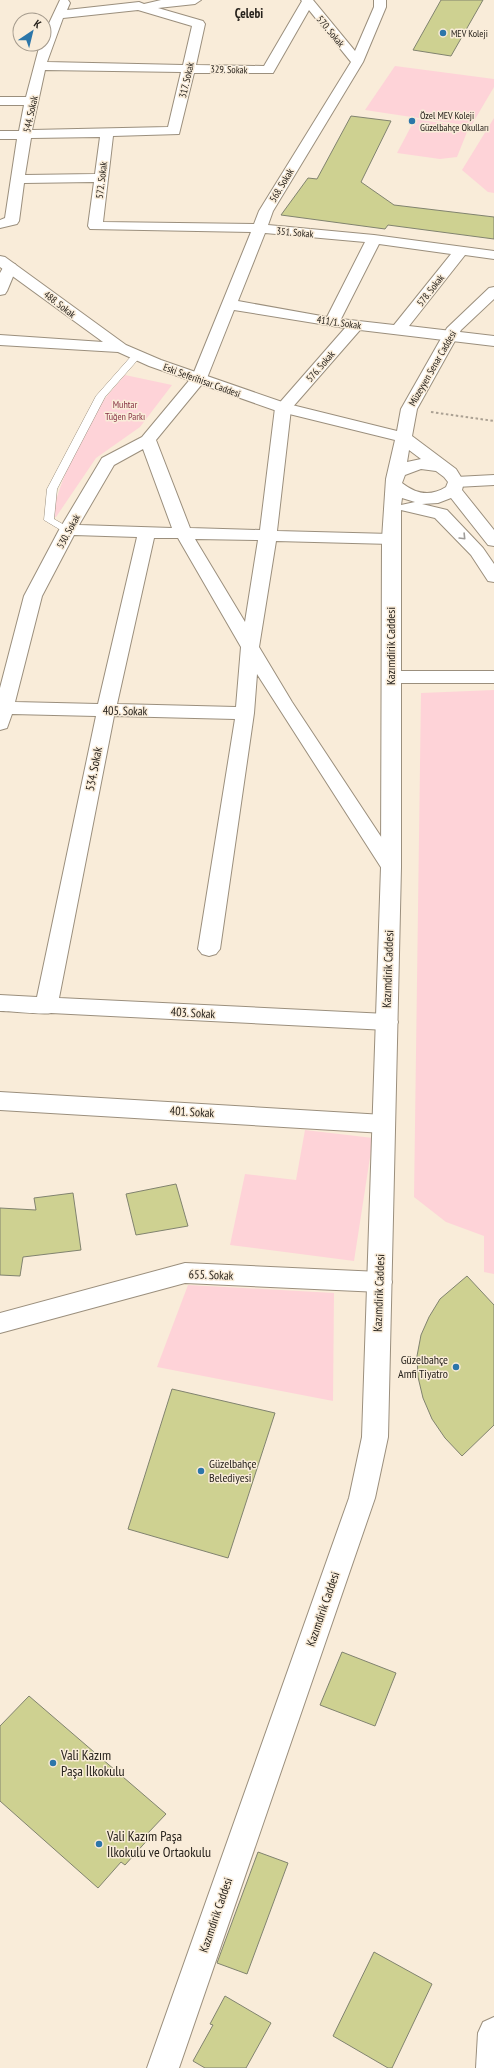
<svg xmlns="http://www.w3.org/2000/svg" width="494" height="2068" viewBox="0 0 494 2068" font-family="'PT Sans Narrow',sans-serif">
  <rect width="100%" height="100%" fill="#f9ecd9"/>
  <g fill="#fed3d8">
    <polygon points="395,66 494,79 494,87 471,126 365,110"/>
    <polygon points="494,118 494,193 488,192 462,170"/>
    <polygon points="415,119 469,127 457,157 440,159 397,153"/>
    <path d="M125,375L172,385L140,427L96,458L56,517H52C58,486 78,441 94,414C102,400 115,387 125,375Z"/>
    <polygon points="494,690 494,1274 484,1272 484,1236 446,1222 414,1197 421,693"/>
    <polygon points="305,1130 373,1138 354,1261 230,1245 245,1174 296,1180"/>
    <polygon points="188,1285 334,1293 333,1401 157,1367"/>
  </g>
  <g fill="#ced191" stroke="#81836f">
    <polygon points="441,0 483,0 451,56 413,50"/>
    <polygon points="351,116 391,121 361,182 394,205 494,217 494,239 388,225 385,229 281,215 308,178 317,179"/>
    <polygon points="176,1184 188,1226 136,1235 126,1194"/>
    <polygon points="73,1193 81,1250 23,1257 20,1276 0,1275 0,1208 36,1210 34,1198"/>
    <polygon points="467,1276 494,1305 494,1425 462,1456 445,1438 432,1419 423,1398 418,1377 417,1356 421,1335 429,1317 440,1299"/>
    <polygon points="172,1389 275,1413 228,1558 128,1529"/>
    <polygon points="342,1652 396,1673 375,1726 320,1705"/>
    <polygon points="29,1696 166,1814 148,1833 151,1836 125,1865 121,1862 98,1888 0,1801 0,1726"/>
    <polygon points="258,1852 288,1863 247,1974 217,1963"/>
    <polygon points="374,1952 432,1984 392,2068 388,2068 333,2036"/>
    <polygon points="225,1996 271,2023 246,2068 205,2068 193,2061 213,2025 210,2024"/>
  </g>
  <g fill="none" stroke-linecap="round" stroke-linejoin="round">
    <g stroke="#9b8f7d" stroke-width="1">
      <polygon id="service" points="137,352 142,355 105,397 57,489 54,519 73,530 68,533 64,532 44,520 47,489 96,396 134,353"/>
    </g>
    <g stroke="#9b8f7d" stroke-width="2">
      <g id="minor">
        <path d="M60,0H68L70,3L67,10L139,2L144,4L161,0H201L195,4L158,8L203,21L205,24L196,65L264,66L302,1L301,0H313L355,51L374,7V0H386V7L363,62L273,211L268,225L374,235L494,251V259L465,255L409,326L494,336V346L360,330L291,409L277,531L391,534L397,535L400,539L397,543L391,544L276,541L259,647L292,702L401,867L398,872L391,874L384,872L257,674L254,713L220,949L216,954L209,956L202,954L198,949L235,719L114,716L59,998L387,1014L395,1016L398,1022L395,1028L387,1030L51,1013C44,1015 10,1011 0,1011V995L37,997L96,716L12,714L7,728L0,730V688L24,596L59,530L102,458L142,437L192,377L251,232L90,229L88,226L94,182L24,183L19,221L17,224L0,228V220L5,218L17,139H0V131H19L24,105H0V97H26L40,44H44V34ZM138,10L192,26L183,65L47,62L63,18ZM309,10L351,62L259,211L254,224L103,222L113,136L179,134L194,73H273ZM45,70L181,72L168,127L32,130ZM100,137L95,174L25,175L31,138ZM265,233L365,242L327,317L238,301ZM379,244L451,254L394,325L341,319ZM234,310L345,328L275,408L260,530L190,528L156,440L207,378ZM143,449L172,528L79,525L114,465ZM74,535L137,537L98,704L15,702L42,596ZM154,538H178L241,647L236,707L117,704ZM195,539L258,540L245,622Z"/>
        <polygon points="10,263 15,264 17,267 7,291 5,294 0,295 0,273 5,264"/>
        <polygon points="494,475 494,485 456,487 450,486 448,482 450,478 456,477"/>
        <polygon points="391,671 494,671 494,683 391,683 384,681 382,677 384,673"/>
        <polygon points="0,1092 384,1115 392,1118 395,1124 392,1130 384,1133 0,1110"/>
        <polygon points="185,1263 380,1272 389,1275 392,1282 389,1289 380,1292 185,1283 0,1333 0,1313"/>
        <polygon points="494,2017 494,2068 476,2068 478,2033 483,2022"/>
      </g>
    </g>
    <g stroke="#9b8f7d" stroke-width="2">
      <path id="secondary" d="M0,256L5,257L126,345L161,360L288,404L397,431L401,409L447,328L489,288L494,287V299L461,330L417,409L412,436L456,469L464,482L462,490L494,530V546L488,545L451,498L438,503L422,504L447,510L483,548L494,564V582L488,581L471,555L435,518L401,510V867L388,1437L375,1498L179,2068H147L349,1498L362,1437L381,867L382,539L386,479L395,440L277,411L149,366L118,352L0,345V335L103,342L0,267ZM409,450L421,459L407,462ZM421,469L436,471L444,477L448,482L446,487C430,497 416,494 402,483L405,475ZM402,498L415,502L401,505Z"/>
    </g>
    <polyline stroke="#aba193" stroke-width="2" stroke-dasharray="2.5 2.5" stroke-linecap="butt" points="431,412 494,421"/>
    <use href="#service" fill="#fff" fill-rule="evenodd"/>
    <use href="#minor" fill="#fff" fill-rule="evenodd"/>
    <use href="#secondary" fill="#fff" fill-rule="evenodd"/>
  </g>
  <defs><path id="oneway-chevron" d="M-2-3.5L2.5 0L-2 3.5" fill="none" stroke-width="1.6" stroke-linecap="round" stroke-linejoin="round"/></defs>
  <use stroke="#9e9c99" href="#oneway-chevron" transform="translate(463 537) rotate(46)"/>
  <g fill="#2c76a9" stroke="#f9ecd9" stroke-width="1.5">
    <circle cx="443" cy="33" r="4"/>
    <circle cx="412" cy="121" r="4"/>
    <circle cx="456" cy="1367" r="4"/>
    <circle cx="201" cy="1471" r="4"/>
    <circle cx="53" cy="1763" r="4"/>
    <circle cx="99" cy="1844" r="4"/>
  </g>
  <g text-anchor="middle" stroke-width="3" stroke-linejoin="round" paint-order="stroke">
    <g font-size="10" fill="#27221c" stroke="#f9ecd9">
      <text transform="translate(331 31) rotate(50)" y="4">570. Sokak</text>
      <text transform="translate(229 69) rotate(2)" y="4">329. Sokak</text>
      <text transform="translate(186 80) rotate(-77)" y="4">317. Sokak</text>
      <text transform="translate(30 114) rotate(-78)" y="4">544. Sokak</text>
      <text transform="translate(101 180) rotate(-83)" y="4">572. Sokak</text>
      <text transform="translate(281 185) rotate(-59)" y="4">568. Sokak</text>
      <text transform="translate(295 232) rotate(5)" y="4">351. Sokak</text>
      <text transform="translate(430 290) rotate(-52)" y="4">578. Sokak</text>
      <text transform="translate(60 304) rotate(38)" y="4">488. Sokak</text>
      <text transform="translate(339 322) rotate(8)" y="4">411/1. Sokak</text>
      <text transform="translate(320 366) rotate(-49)" y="4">576. Sokak</text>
      <text transform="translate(432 368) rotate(-60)" y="4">Müzeyyen Senar Caddesi</text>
      <text transform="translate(202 380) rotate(20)" y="4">Eski Seferihisar Caddesi</text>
      <text transform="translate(68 531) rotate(-61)" y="4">530. Sokak</text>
    </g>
    <g font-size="10" fill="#27221c" stroke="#f9ecd9" text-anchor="start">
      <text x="451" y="37">MEV Koleji</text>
      <text x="420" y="119">Özel MEV Koleji<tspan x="420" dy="12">Güzelbahçe Okulları</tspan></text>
    </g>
    <g font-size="10" fill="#873445" stroke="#f9ecd9">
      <text x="125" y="408">Muhtar<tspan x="125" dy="12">Tüğen Parkı</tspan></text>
    </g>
    <g font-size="12" fill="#27221c" stroke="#f9ecd9">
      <text transform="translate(391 646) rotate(-90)" y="4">Kazımdirik Caddesi</text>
      <text transform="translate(125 711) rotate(1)" y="4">405. Sokak</text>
      <text transform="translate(94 769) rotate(-79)" y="4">534. Sokak</text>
      <text transform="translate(388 969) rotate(-88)" y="4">Kazımdirik Caddesi</text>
      <text transform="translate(193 1013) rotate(3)" y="4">403. Sokak</text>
      <text transform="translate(192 1112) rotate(3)" y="4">401. Sokak</text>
      <text transform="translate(211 1275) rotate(2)" y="4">655. Sokak</text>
      <text transform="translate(379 1293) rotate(-88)" y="4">Kazımdirik Caddesi</text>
      <text transform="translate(323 1609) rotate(-71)" y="4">Kazımdirik Caddesi</text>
      <text transform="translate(216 1915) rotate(-71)" y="4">Kazımdirik Caddesi</text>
    </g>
    <g font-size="12" fill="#27221c" stroke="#f9ecd9" text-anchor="end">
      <text x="448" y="1364">Güzelbahçe<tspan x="448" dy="14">Amfi Tiyatro</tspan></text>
      <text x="209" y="1468" text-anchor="start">Güzelbahçe<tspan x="209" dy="14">Belediyesi</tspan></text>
    </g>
    <g font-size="13" font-weight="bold" fill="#27221c" stroke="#f9ecd9">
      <text x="249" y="18">Çelebi</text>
    </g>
    <g font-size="14" fill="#27221c" stroke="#f9ecd9" text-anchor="start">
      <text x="61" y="1760">Vali Kazım<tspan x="61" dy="16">Paşa İlkokulu</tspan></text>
      <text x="107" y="1841">Vali Kazım Paşa<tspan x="107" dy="16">İlkokulu ve Ortaokulu</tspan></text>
    </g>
  </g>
  <g transform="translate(32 32) rotate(35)"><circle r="19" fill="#f9ecd9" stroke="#a59b8d"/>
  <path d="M0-3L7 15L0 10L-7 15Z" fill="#2c76a9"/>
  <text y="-6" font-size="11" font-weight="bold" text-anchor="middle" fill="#27221c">K</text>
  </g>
</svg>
